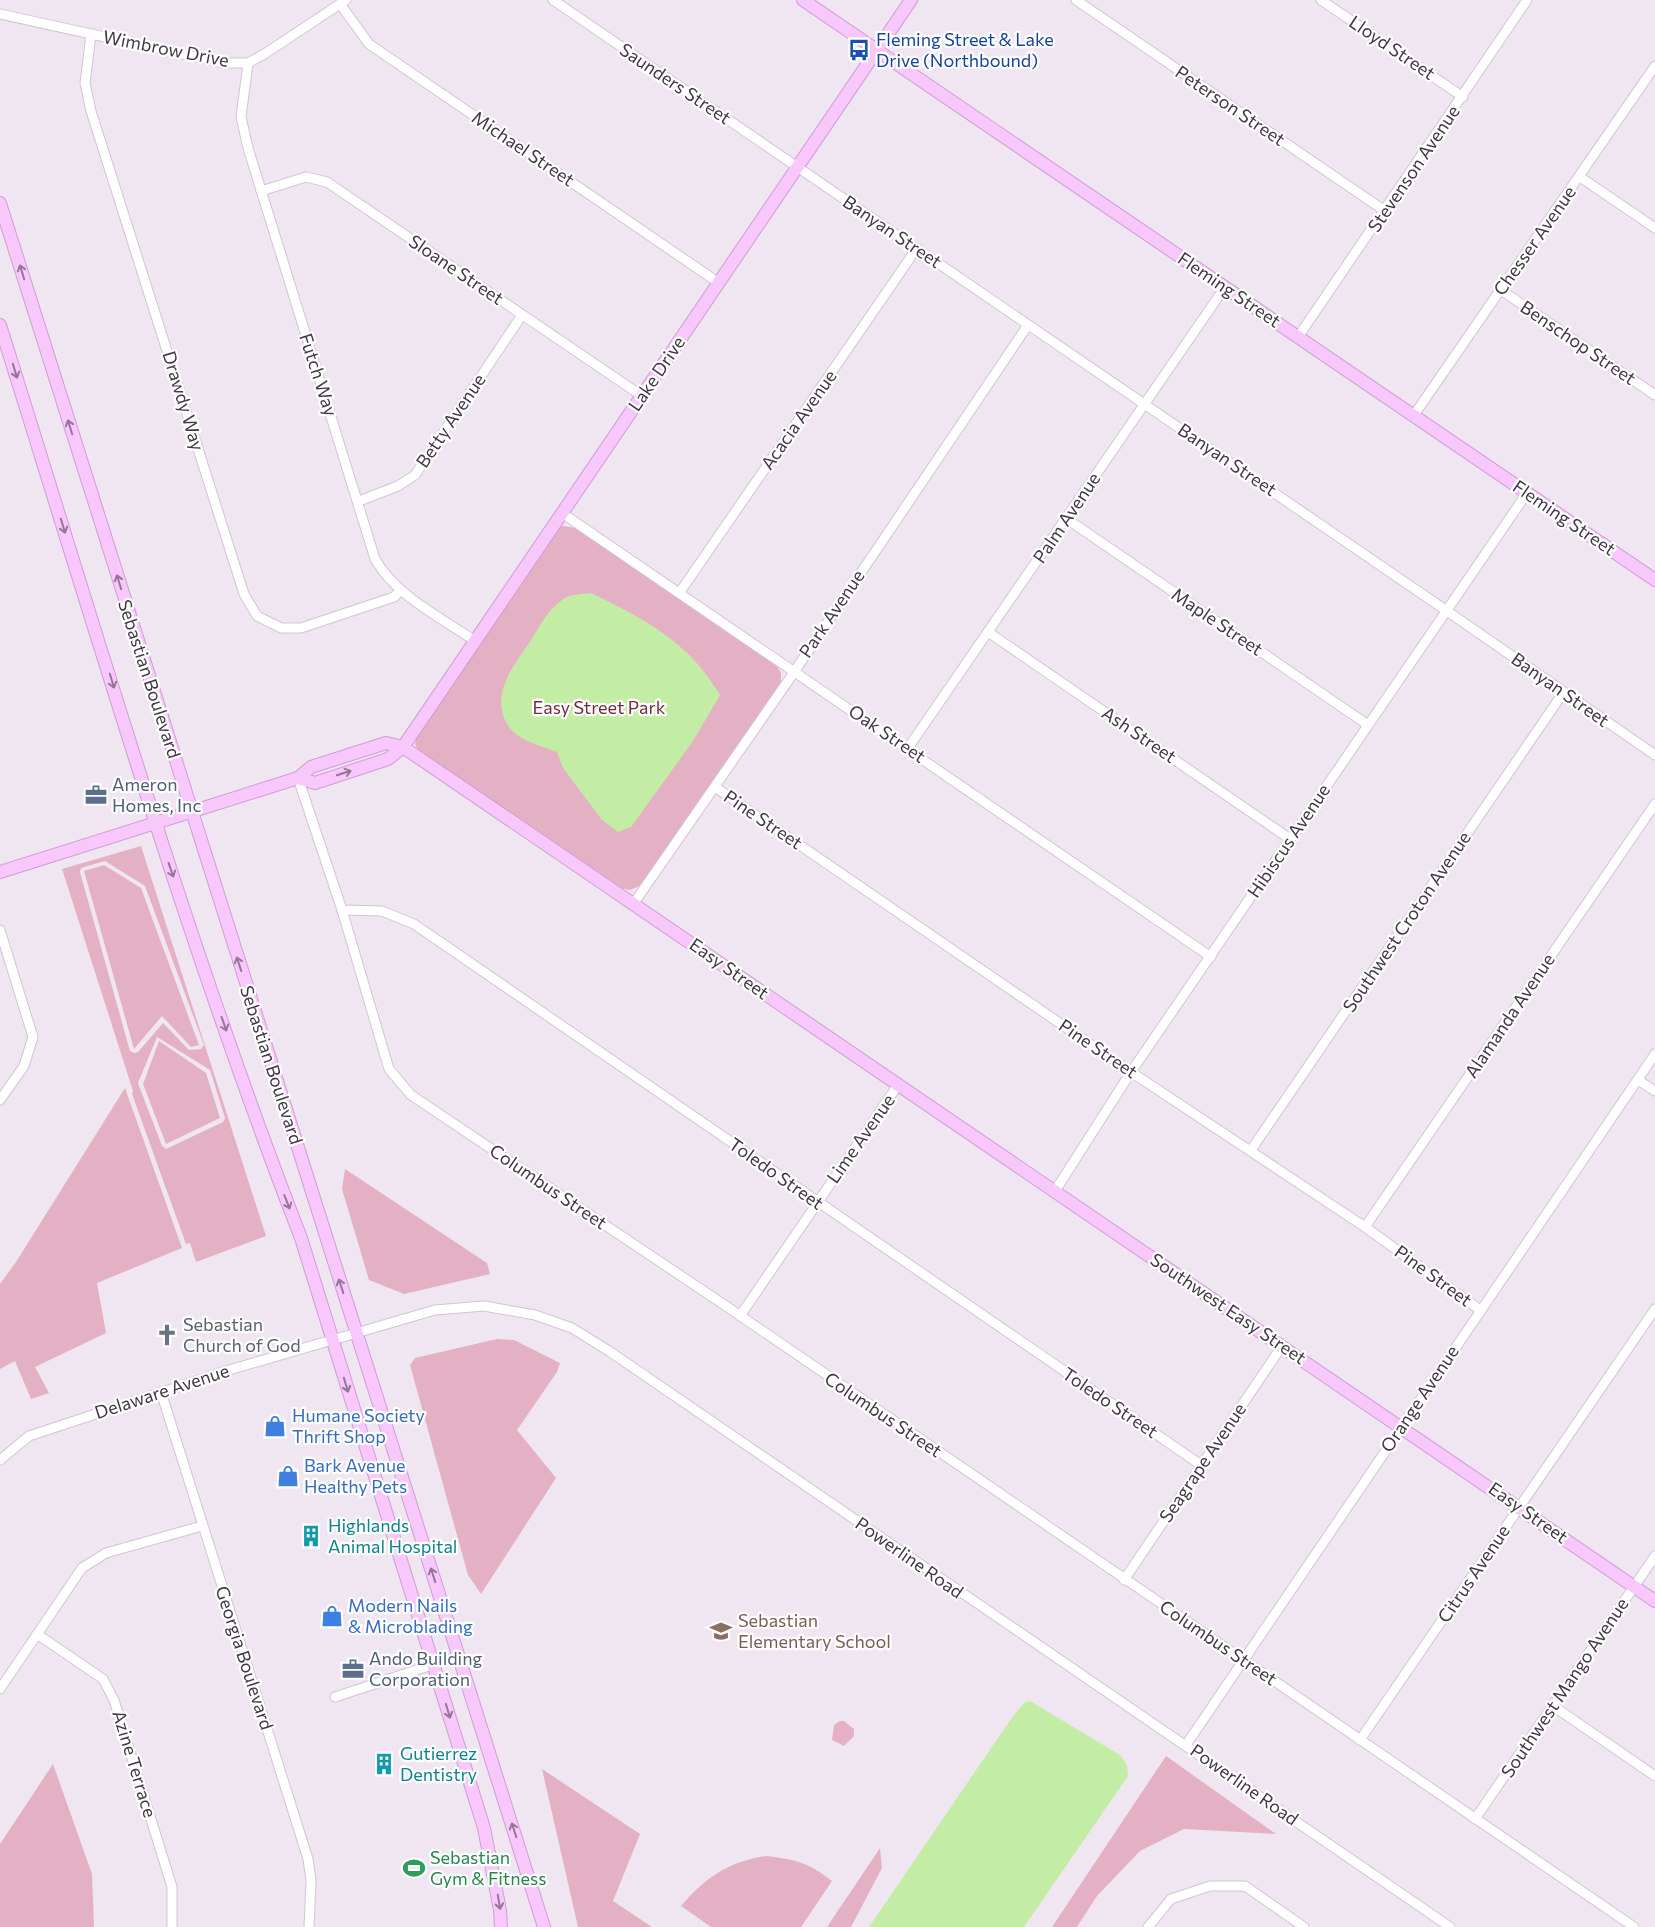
<svg xmlns="http://www.w3.org/2000/svg" width="1655" height="1927" viewBox="0 0 1655 1927" font-family="Commissioner,sans-serif">
  <rect width="100%" height="100%" fill="#f0e6f2"/>
  <g fill="#e4b1c4" fill-rule="evenodd">
    <polygon points="563,526 575,528 776,664 781,673 781,683 642,885 630,890 619,888 418,751 415,744 418,732 555,530"/>
    <path d="M141,846L266,1236L196,1262L190,1243L186,1244L132,1094L133,1091L62,869ZM105,861L145,886L204,1045L201,1049L189,1050L163,1023L138,1052L134,1053L130,1051L80,872L81,868ZM157,1037L210,1070L225,1118L223,1122L166,1149L162,1146L138,1083Z"/>
    <polygon points="104,865 141,888 199,1045 191,1047 162,1016 134,1049 84,871"/>
    <polygon points="159,1041 206,1073 220,1118 166,1144 143,1084"/>
    <polygon points="125,1088 182,1248 97,1283 106,1333 35,1367 49,1393 31,1399 15,1361 0,1369 0,1284 16,1262"/>
    <polygon points="345,1169 487,1263 490,1274 404,1294 369,1280 342,1189"/>
    <polygon points="497,1339 514,1340 560,1363 557,1372 517,1430 556,1478 481,1594 468,1575 410,1365 415,1358"/>
    <polygon points="840,1721 844,1721 854,1729 854,1736 844,1746 832,1740 834,1725"/>
    <polygon points="1166,1756 1276,1834 1184,1829 1140,1851 1097,1896 1077,1927 1052,1927"/>
    <polygon points="53,1764 92,1874 94,1927 0,1927 0,1844"/>
    <polygon points="542,1769 640,1834 613,1901 652,1927 578,1927"/>
    <polygon points="880,1848 882,1868 851,1927 827,1927"/>
    <path d="M766,1856C795,1859 809,1863 832,1881L801,1927H711L681,1906C706,1877 728,1862 766,1856Z"/>
  </g>
  <g fill="#c3eca5">
    <path d="M591,593C645,619 689,642 720,695L693,741L631,827L618,832L602,820L563,768L557,752C542,746 519,741 509,727C488,696 514,665 531,640C542,623 547,610 565,598C571,594 583,594 591,593Z"/>
    <polygon points="1030,1701 1120,1755 1127,1765 1128,1776 1024,1927 869,1927 1013,1716 1025,1702"/>
  </g>
  <g fill="none" stroke-linecap="round" stroke-linejoin="round">
    <g stroke="#d4c3d8" stroke-width="11">
      <g id="street">
        <polyline points="553,0 1447,611 1655,755"/>
        <polyline points="1076,0 1385,211"/>
        <polyline points="1321,0 1463,97"/>
        <polyline points="340,4 369,44 719,283"/>
        <polyline points="0,14 223,63 248,63 266,53 346,0"/>
        <polyline points="91,34 85,83 91,111 244,594 257,616 281,628 301,628 394,597 401,590"/>
        <path d="M248,63L241,117L248,148L375,559C396,596 440,617 475,641"/>
        <polyline points="1580,177 1655,228"/>
        <polyline points="261,191 306,177 327,182 642,396"/>
        <polyline points="1501,290 1655,395"/>
        <polyline points="1298,337 1527,0"/>
        <polyline points="1414,415 1655,66"/>
        <polyline points="359,501 398,486 415,475 522,315"/>
        <polyline points="562,513 1211,957"/>
        <polyline points="1067,519 1368,725"/>
        <polyline points="680,592 917,248"/>
        <polyline points="988,632 1290,839"/>
        <polyline points="908,748 1225,287"/>
        <polyline points="298,778 342,910 389,1069 411,1095 729,1308 1634,1927"/>
        <polyline points="715,787 1131,1072 1365,1227 1480,1310"/>
        <polyline points="634,903 788,681 1028,325"/>
        <polyline points="342,910 382,911 414,924 1201,1465"/>
        <polyline points="0,930 33,1037 24,1066 0,1100"/>
        <polyline points="1638,1080 1655,1091"/>
        <polyline points="1251,1150 1563,693"/>
        <polyline points="1055,1191 1131,1072 1527,493"/>
        <polyline points="1365,1227 1655,804"/>
        <polyline points="740,1316 898,1085"/>
        <polyline points="161,1392 308,1859 311,1881 309,1927"/>
        <polyline points="0,1460 29,1436 229,1370 435,1310 484,1306 535,1315 572,1328 609,1351 1450,1927"/>
        <polyline points="1124,1580 1282,1346"/>
        <polyline points="37,1634 103,1679 114,1700 172,1887 172,1927"/>
        <polyline points="0,1689 82,1568 106,1553 202,1526"/>
        <polyline points="335,1697 459,1656"/>
        <polyline points="1553,1706 1655,1776"/>
        <polyline points="1360,1740 1655,1309"/>
        <polyline points="1186,1745 1655,1054"/>
        <polyline points="1475,1819 1655,1556"/>
        <polyline points="1148,1927 1171,1899 1210,1886 1245,1886 1304,1927"/>
      </g>
    </g>
    <g stroke="#d09cd6" stroke-width="14">
      <g id="secondary">
        <polyline points="803,0 1655,580"/>
        <polyline points="0,203 544,1927"/>
        <path d="M0,325C96,630 185,939 301,1238L484,1828L500,1910L501,1927"/>
        <polyline points="298,778 315,783 388,759 403,747 911,0"/>
        <polyline points="0,872 298,778 311,767 386,743 403,747 1655,1601"/>
      </g>
    </g>
    <use href="#street" stroke="#fff" stroke-width="9"/>
    <use href="#secondary" stroke="#f8c7fc" stroke-width="12"/>
  </g>
  <defs><path id="oneway-shaft" d="M-6 0H5M1.5-3L5.5 0L1.5 3" fill="none" stroke-width="1.6" stroke-linecap="round" stroke-linejoin="round" transform="scale(1.25)"/></defs>
  <g stroke="#937797">
    <use href="#oneway-shaft" transform="translate(22 272) rotate(-107)"/>
    <use href="#oneway-shaft" transform="translate(15 371) rotate(73)"/>
    <use href="#oneway-shaft" transform="translate(70 427) rotate(-107)"/>
    <use href="#oneway-shaft" transform="translate(63 526) rotate(73)"/>
    <use href="#oneway-shaft" transform="translate(119 582) rotate(-107)"/>
    <use href="#oneway-shaft" transform="translate(112 681) rotate(73)"/>
    <use href="#oneway-shaft" transform="translate(344 773) rotate(-18)"/>
    <use href="#oneway-shaft" transform="translate(171 870) rotate(71)"/>
    <use href="#oneway-shaft" transform="translate(239 964) rotate(-108)"/>
    <use href="#oneway-shaft" transform="translate(224 1024) rotate(71)"/>
    <use href="#oneway-shaft" transform="translate(287 1202) rotate(69)"/>
    <use href="#oneway-shaft" transform="translate(341 1286) rotate(-108)"/>
    <use href="#oneway-shaft" transform="translate(346 1385) rotate(73)"/>
    <use href="#oneway-shaft" transform="translate(433 1575) rotate(-108)"/>
    <use href="#oneway-shaft" transform="translate(448 1711) rotate(73)"/>
    <use href="#oneway-shaft" transform="translate(514 1830) rotate(-108)"/>
    <use href="#oneway-shaft" transform="translate(499 1902) rotate(80)"/>
  </g>
  <defs>
    <g id="bus-bare" transform="scale(1.725)"><path d="M-5-6H5V4H4V6H2V4H-2V6H-4V4H-5ZM-3.5-4V0h7V-4ZM-3.5 1.2v1.5H-2V1.2ZM2 1.2v1.5H3.5V1.2Z" fill="#1a4fb4" stroke="#fff" stroke-width="2.5" paint-order="stroke"/></g>
    <g id="office-bare" transform="scale(1.725)"><path d="M-6-3h4V-5.5h4V-3h4V5H-6ZM-1-4.5V-3h2v-1.5ZM-6 0V1H6V0Z" fill="#5c6f8a" stroke="#fff" stroke-width="2.5" paint-order="stroke"/></g>
    <g id="church-bare" transform="scale(1.725)"><path d="M-1.2-6h2.4v3.5h3.3v2.4h-3.3V6h-2.4V-.1h-3.3v-2.4h3.3Z" fill="#6b7280" stroke="#fff" stroke-width="2.5" paint-order="stroke"/></g>
    <g id="shop-bare" transform="scale(1.725)"><path d="M-5-2.5h2.3a2.7 3.5 0 0 1 5.4 0H5L5.5 6h-11ZM-1.5-2.5h3a1.5 2.3 0 0 0-3 0Z" fill="#3f7fe0" stroke="#fff" stroke-width="2.5" paint-order="stroke"/></g>
    <g id="building-bare" transform="scale(1.725)"><path d="M-4-6H4V6H1V3H-1V6H-4ZM-2.5-4.3h1.7v1.8h-1.7ZM.8-4.3h1.7v1.8H.8ZM-2.5-1h1.7V.8h-1.7ZM.8-1h1.7V.8H.8Z" fill="#0f9aa8" stroke="#fff" stroke-width="2.5" paint-order="stroke"/></g>
    <g id="school-bare" transform="scale(1.725)"><path d="M0-5L7-2L0 1L-7-2ZM-4 1L0 2.5L4 1V4Q0 6-4 4Z" fill="#8d6e63" stroke="#fff" stroke-width="2.5" paint-order="stroke"/></g>
    <g id="stadium-bare" transform="scale(1.725)"><path d="M0-5a6.5 5 0 1 0 0 10a6.5 5 0 1 0 0-10ZM-3.5-1.8h7v3.6h-7Z" fill="#2e9e5b" stroke="#fff" stroke-width="2.5" paint-order="stroke"/></g>
  </defs>
  <g fill-rule="evenodd">
    <use href="#bus-bare" x="859" y="50"/>
    <use href="#office-bare" x="96" y="795"/>
    <use href="#church-bare" x="167" y="1335"/>
    <use href="#shop-bare" x="275" y="1426"/>
    <use href="#shop-bare" x="288" y="1476"/>
    <use href="#building-bare" x="311" y="1536"/>
    <use href="#shop-bare" x="332" y="1616"/>
    <use href="#school-bare" x="721" y="1631"/>
    <use href="#office-bare" x="353" y="1669"/>
    <use href="#building-bare" x="384" y="1764"/>
    <use href="#stadium-bare" x="414" y="1868"/>
  </g>
  <g text-anchor="middle" stroke-width="4.5" stroke-linejoin="round" paint-order="stroke">
    <g font-size="18" fill="#164399" stroke="#fff" text-anchor="start">
      <text x="876" y="46">Fleming Street &amp; Lake<tspan x="876" dy="21">Drive (Northbound)</tspan></text>
    </g>
    <g font-size="18" fill="#413644" stroke="#fff">
      <text transform="translate(1392 48) rotate(34)" y="6">Lloyd Street</text>
      <text transform="translate(166 49) rotate(11)" y="6">Wimbrow Drive</text>
      <text transform="translate(675 84) rotate(34)" y="6">Saunders Street</text>
      <text transform="translate(1230 106) rotate(34)" y="6">Peterson Street</text>
      <text transform="translate(523 149) rotate(34)" y="6">Michael Street</text>
      <text transform="translate(1414 169) rotate(-56)" y="6">Stevenson Avenue</text>
      <text transform="translate(892 232) rotate(34)" y="6">Banyan Street</text>
      <text transform="translate(1535 241) rotate(-55)" y="6">Chesser Avenue</text>
      <text transform="translate(456 270) rotate(34)" y="6">Sloane Street</text>
      <text transform="translate(1229 290) rotate(34)" y="6">Fleming Street</text>
      <text transform="translate(1578 343) rotate(34)" y="6">Benschop Street</text>
      <text transform="translate(657 374) rotate(-56)" y="6">Lake Drive</text>
      <text transform="translate(318 375) rotate(72)" y="6">Futch Way</text>
      <text transform="translate(183 401) rotate(73)" y="6">Drawdy Way</text>
      <text transform="translate(799 420) rotate(-55)" y="6">Acacia Avenue</text>
      <text transform="translate(451 421) rotate(-56)" y="6">Betty Avenue</text>
      <text transform="translate(1227 460) rotate(34)" y="6">Banyan Street</text>
      <text transform="translate(1067 518) rotate(-56)" y="6">Palm Avenue</text>
      <text transform="translate(1564 518) rotate(34)" y="6">Fleming Street</text>
      <text transform="translate(832 614) rotate(-56)" y="6">Park Avenue</text>
      <text transform="translate(1217 622) rotate(34)" y="6">Maple Street</text>
      <text transform="translate(149 679) rotate(72)" y="6">Sebastian Boulevard</text>
      <text transform="translate(1560 690) rotate(35)" y="6">Banyan Street</text>
      <text transform="translate(887 734) rotate(34)" y="6">Oak Street</text>
      <text transform="translate(1139 735) rotate(34)" y="6">Ash Street</text>
      <text transform="translate(763 820) rotate(34)" y="6">Pine Street</text>
      <text transform="translate(1289 841) rotate(-56)" y="6">Hibiscus Avenue</text>
      <text transform="translate(1407 922) rotate(-56)" y="6">Southwest Croton Avenue</text>
      <text transform="translate(729 969) rotate(35)" y="6">Easy Street</text>
      <text transform="translate(1510 1016) rotate(-56)" y="6">Alamanda Avenue</text>
      <text transform="translate(1098 1049) rotate(34)" y="6">Pine Street</text>
      <text transform="translate(271 1065) rotate(72)" y="6">Sebastian Boulevard</text>
      <text transform="translate(861 1139) rotate(-55)" y="6">Lime Avenue</text>
      <text transform="translate(776 1174) rotate(35)" y="6">Toledo Street</text>
      <text transform="translate(548 1187) rotate(34)" y="6">Columbus Street</text>
      <text transform="translate(1433 1276) rotate(36)" y="6">Pine Street</text>
      <text transform="translate(1228 1309) rotate(34)" y="6">Southwest Easy Street</text>
      <text transform="translate(162 1392) rotate(-18)" y="6">Delaware Avenue</text>
      <text transform="translate(1420 1399) rotate(-56)" y="6">Orange Avenue</text>
      <text transform="translate(1110 1403) rotate(34)" y="6">Toledo Street</text>
      <text transform="translate(883 1415) rotate(34)" y="6">Columbus Street</text>
      <text transform="translate(1203 1463) rotate(-56)" y="6">Seagrape Avenue</text>
      <text transform="translate(1528 1513) rotate(35)" y="6">Easy Street</text>
      <text transform="translate(909 1558) rotate(35)" y="6">Powerline Road</text>
      <text transform="translate(1474 1574) rotate(-56)" y="6">Citrus Avenue</text>
      <text transform="translate(1218 1643) rotate(34)" y="6">Columbus Street</text>
      <text transform="translate(244 1658) rotate(72)" y="6">Georgia Boulevard</text>
      <text transform="translate(1565 1688) rotate(-56)" y="6">Southwest Mango Avenue</text>
      <text transform="translate(134 1764) rotate(73)" y="6">Azine Terrace</text>
      <text transform="translate(1244 1785) rotate(35)" y="6">Powerline Road</text>
    </g>
    <g font-size="18" fill="#732c3b" stroke="#fff">
      <text x="599" y="714">Easy Street Park</text>
    </g>
    <g font-size="18" fill="#4e5e75" stroke="#fff" text-anchor="start">
      <text x="112" y="791">Ameron<tspan x="112" dy="21">Homes, Inc</tspan></text>
      <text x="369" y="1665">Ando Building<tspan x="369" dy="21">Corporation</tspan></text>
    </g>
    <g font-size="18" fill="#5b616d" stroke="#fff" text-anchor="start">
      <text x="183" y="1331">Sebastian<tspan x="183" dy="21">Church of God</tspan></text>
    </g>
    <g font-size="18" fill="#366cbe" stroke="#fff" text-anchor="start">
      <text x="292" y="1422">Humane Society<tspan x="292" dy="21">Thrift Shop</tspan></text>
      <text x="304" y="1472">Bark Avenue<tspan x="304" dy="21">Healthy Pets</tspan></text>
      <text x="348" y="1612">Modern Nails<tspan x="348" dy="21">&amp; Microblading</tspan></text>
    </g>
    <g font-size="18" fill="#0d838f" stroke="#fff" text-anchor="start">
      <text x="328" y="1532">Highlands<tspan x="328" dy="21">Animal Hospital</tspan></text>
      <text x="400" y="1760">Gutierrez<tspan x="400" dy="21">Dentistry</tspan></text>
    </g>
    <g font-size="18" fill="#785e54" stroke="#fff" text-anchor="start">
      <text x="738" y="1627">Sebastian<tspan x="738" dy="21">Elementary School</tspan></text>
    </g>
    <g font-size="18" fill="#27864d" stroke="#fff" text-anchor="start">
      <text x="430" y="1864">Sebastian<tspan x="430" dy="21">Gym &amp; Fitness</tspan></text>
    </g>
  </g>
</svg>
